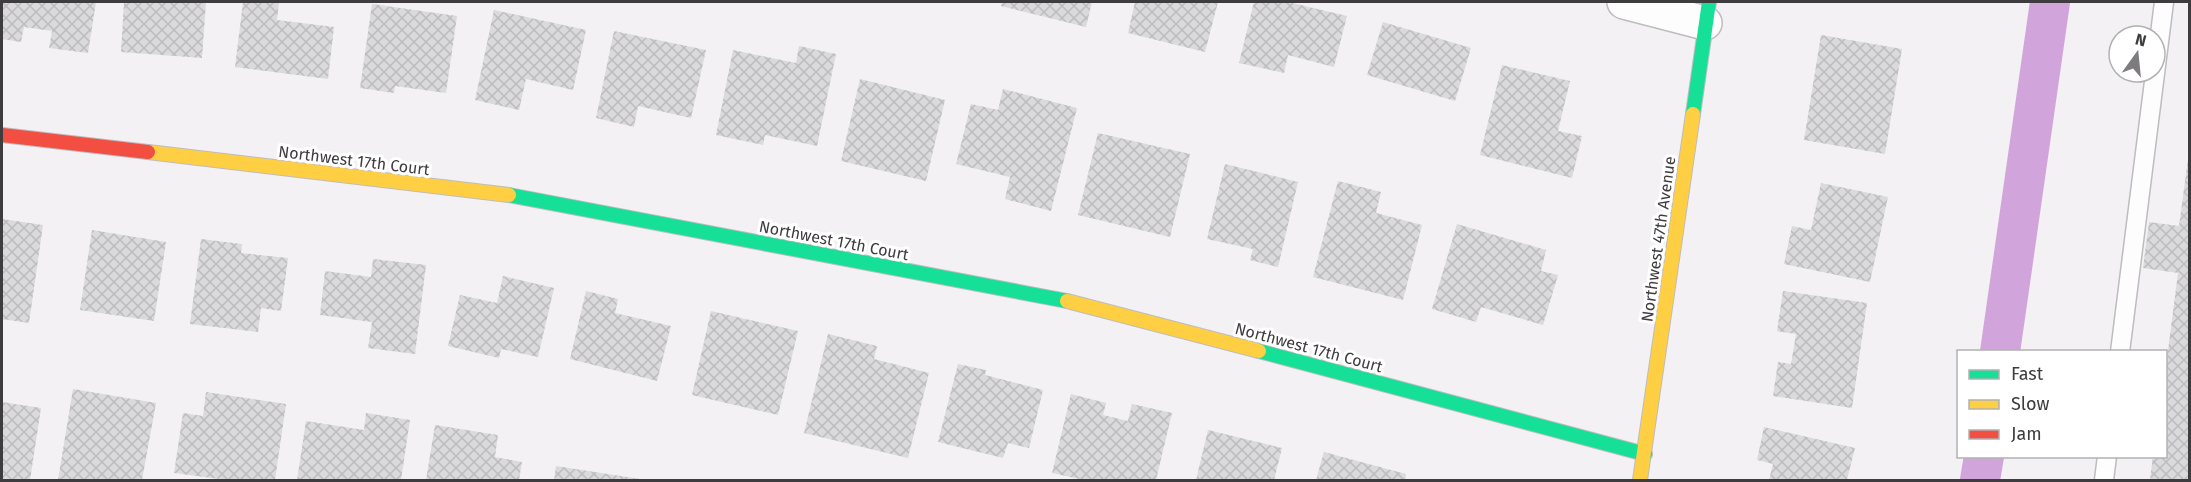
<svg xmlns="http://www.w3.org/2000/svg" width="2191" height="482" viewBox="0 0 2191 482" font-family="'Fira Sans',sans-serif">
  <defs>
    <pattern id="building-cross-hatch" width="8" height="8" patternUnits="userSpaceOnUse" patternTransform="scale(1.5)"><rect width="8" height="8" fill="#dad9db"/><path d="M0 0l8 8M0 8l8-8" fill="none" stroke="#bcbbbd"/></pattern>
  </defs>
  <rect width="100%" height="100%" fill="#f3f1f4"/>
  <g fill="none" stroke-linecap="round" stroke-linejoin="round">
    <g stroke="#d1a5dc" stroke-width="40">
      <polyline points="2000,352 2050,2"/>
      <polyline points="1980,480 1984,456"/>
    </g>
  </g>
  <g fill="url(#building-cross-hatch)">
    <polygon points="2,2 96,2 88,53 49,48 52,31 24,27 21,42 2,39"/>
    <polygon points="124,2 206,2 202,58 121,52"/>
    <polygon points="243,2 279,2 277,20 334,27 328,79 235,67"/>
    <polygon points="1002,2 1092,2 1086,27 1001,6"/>
    <polygon points="1135,2 1218,2 1205,52 1128,33"/>
    <polygon points="1254,2 1288,2 1347,16 1334,67 1288,55 1284,73 1239,63"/>
    <polygon points="372,4 457,16 446,93 395,86 394,93 360,88"/>
    <polygon points="494,10 586,30 573,90 526,79 519,110 475,100"/>
    <polygon points="1383,22 1471,48 1455,101 1367,75"/>
    <polygon points="614,31 706,50 691,118 638,106 634,127 596,118"/>
    <polygon points="1821,35 1902,49 1885,154 1804,140"/>
    <polygon points="799,46 836,54 817,146 765,135 763,145 716,135 733,50 796,63"/>
    <polygon points="1502,65 1570,81 1558,131 1582,136 1572,178 1480,155"/>
    <polygon points="860,79 945,100 926,181 841,161"/>
    <polygon points="1003,89 1077,108 1051,211 1005,199 1010,177 956,164 971,104 998,110"/>
    <polygon points="1098,133 1190,154 1170,237 1078,215"/>
    <polygon points="2188,159 2190,480 2150,480 2153,456 2166,456 2166,366 2178,273 2143,268 2149,222 2179,226"/>
    <polygon points="1225,164 1298,182 1278,267 1250,260 1253,249 1207,239"/>
    <polygon points="1338,181 1381,192 1376,213 1422,225 1403,300 1313,277"/>
    <polygon points="1821,183 1888,197 1870,282 1784,264 1792,226 1811,230"/>
    <polygon points="2,219 43,225 29,323 2,319"/>
    <polygon points="1457,224 1546,250 1541,271 1558,275 1543,325 1481,307 1476,322 1432,309"/>
    <polygon points="92,230 166,242 154,321 80,310"/>
    <polygon points="201,239 242,244 241,253 288,258 281,311 261,308 258,332 190,324"/>
    <polygon points="373,259 426,265 415,354 368,348 372,322 320,315 325,271 371,277"/>
    <polygon points="503,276 554,288 538,357 501,349 499,358 448,346 460,295 497,303"/>
    <polygon points="586,291 618,299 615,313 671,326 657,381 570,359"/>
    <polygon points="1783,291 1867,303 1852,408 1773,396 1778,362 1791,364 1796,334 1777,331"/>
    <polygon points="711,311 798,331 778,415 692,395"/>
    <polygon points="828,334 877,346 874,359 929,373 908,458 804,433"/>
    <polygon points="958,364 986,370 985,375 1043,390 1029,448 1008,443 1003,458 938,442"/>
    <polygon points="73,389 156,403 142,480 58,480"/>
    <polygon points="206,392 286,404 275,480 227,480 174,473 183,413 203,416"/>
    <polygon points="1071,394 1106,403 1103,415 1128,421 1132,404 1172,413 1156,480 1084,480 1052,473"/>
    <polygon points="2,402 41,408 30,480 2,480"/>
    <polygon points="366,413 410,420 401,480 297,480 306,421 364,430"/>
    <polygon points="435,425 498,435 495,457 522,462 519,480 426,480"/>
    <polygon points="1764,427 1855,448 1847,480 1769,480 1773,464 1757,460"/>
    <polygon points="1208,430 1282,448 1274,480 1196,480"/>
    <polygon points="1324,452 1406,474 1405,480 1316,480"/>
    <polygon points="556,466 640,479 640,480 554,480"/>
  </g>
  <g fill="none" stroke-linecap="round" stroke-linejoin="round">
    <g stroke="#bebcbf" stroke-width="21">
      <g id="lane">
        <polyline points="2120,352 2164,2"/>
        <polyline points="2104,480 2107,456"/>
      </g>
    </g>
    <g stroke="#bebcbf" stroke-width="36">
      <polyline id="street" points="1624,2 1705,23"/>
    </g>
    <g stroke="#bebcbf" stroke-width="16">
      <g id="fast">
        <polyline points="1693,114 1709,2"/>
        <polyline points="509,195 1067,301"/>
        <polyline points="1259,351 1645,454"/>
      </g>
    </g>
    <g stroke="#bebcbf" stroke-width="16">
      <g id="slow">
        <polyline points="148,152 509,195"/>
        <polyline points="1067,301 1259,351"/>
        <polyline points="1640,480 1693,114"/>
      </g>
    </g>
    <g stroke="#bebcbf" stroke-width="16">
      <polyline id="jam" points="2,135 148,152"/>
    </g>
    <use href="#lane" stroke="#fdfdfd" stroke-width="18"/>
    <use href="#street" stroke="#fdfdfd" stroke-width="33"/>
    <use href="#fast" stroke="#16e098" stroke-width="14"/>
    <use href="#slow" stroke="#ffcf43" stroke-width="14"/>
    <use href="#jam" stroke="#f24e42" stroke-width="14"/>
  </g>
  <g text-anchor="middle" stroke-width="6" stroke-linejoin="round" paint-order="stroke">
    <g font-size="16" fill="#3e3c3e" stroke="#fff">
      <text transform="translate(354 160) rotate(7)" y="6">Northwest 17th Court</text>
      <text transform="translate(1658 239) rotate(-82)" y="6">Northwest 47th Avenue</text>
      <text transform="translate(834 240) rotate(11)" y="6">Northwest 17th Court</text>
      <text transform="translate(1309 347) rotate(15)" y="6">Northwest 17th Court</text>
    </g>
  </g>
  <rect width="2191" height="482" fill="none" stroke="#3e3c3e" stroke-width="6"/>
  <rect x="1957" y="350" width="210" height="108" fill="#ffffff" stroke="#b2b1b2" stroke-width="1.5"/>
  <rect x="1969" y="370" width="30" height="9" fill="#16e098" stroke="#b2b1b2" stroke-width="1.5"/>
  <text x="2011" y="380" font-size="18" fill="#3e3c3e">Fast</text>
  <rect x="1969" y="400" width="30" height="9" fill="#ffcf43" stroke="#b2b1b2" stroke-width="1.5"/>
  <text x="2011" y="410" font-size="18" fill="#3e3c3e">Slow</text>
  <rect x="1969" y="430" width="30" height="9" fill="#f24e42" stroke="#b2b1b2" stroke-width="1.5"/>
  <text x="2011" y="440" font-size="18" fill="#3e3c3e">Jam</text>
  <g transform="translate(2137 54) rotate(15)"><circle r="28" fill="#ffffff" stroke="#b2b1b2" stroke-width="1.5"/>
  <path d="M0-4.5L10 22L0 15L-10 22Z" fill="#7d7b7e"/>
  <text y="-9" font-size="16" font-weight="bold" text-anchor="middle" fill="#3e3c3e">N</text>
  </g>
</svg>
